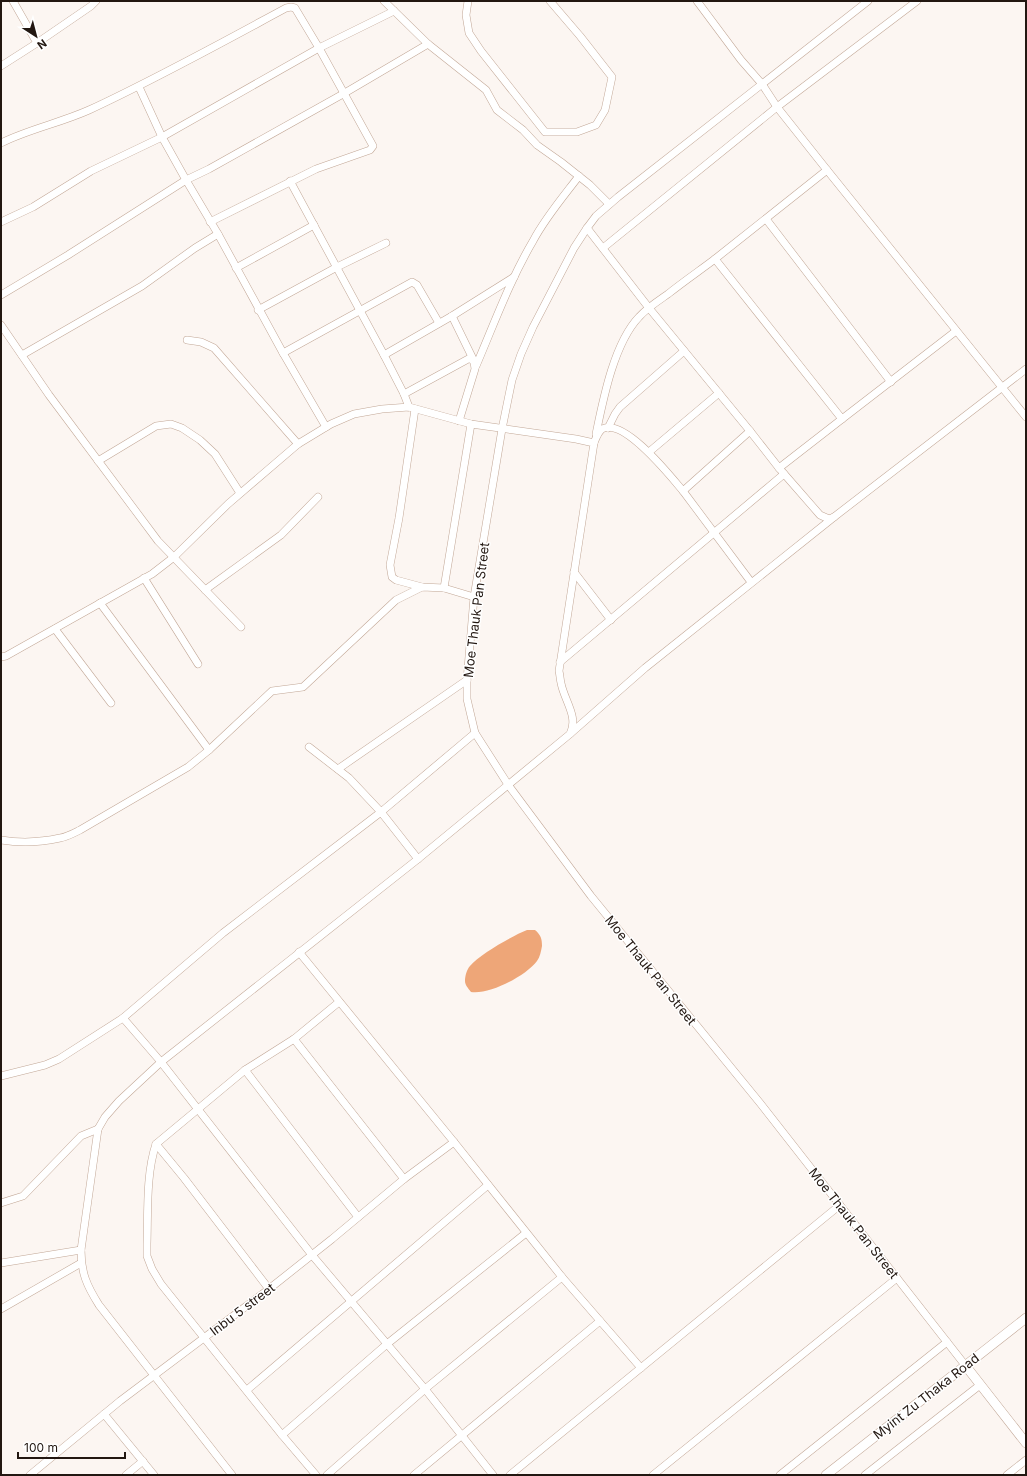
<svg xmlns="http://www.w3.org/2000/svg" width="1027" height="1476" viewBox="0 0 1027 1476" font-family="Inter,sans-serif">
  <rect width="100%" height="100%" fill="#fcf6f2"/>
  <path fill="#eea678" d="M527,930H535C541,935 542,939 542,946C541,951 540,957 537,961C526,976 489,995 471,992C468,988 465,985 465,981C465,976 467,969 470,966C480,954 512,936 527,930Z"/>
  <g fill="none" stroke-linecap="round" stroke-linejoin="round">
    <g stroke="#c2a796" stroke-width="8">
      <g id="minor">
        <polyline points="384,1 428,44"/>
        <polyline points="468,1 466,15 469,33 481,51 545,132 577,132 596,125 605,110 612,77 580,36 550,1"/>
        <polyline points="697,1 741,60 762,84 777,107 827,170 1026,417"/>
        <polyline points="868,1 618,197 596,216 587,228 574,248 533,327 521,354 512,380 502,429 474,597 467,680 467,699 475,733 509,786 591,896 760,1103 965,1365"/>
        <polyline points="37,43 91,6 96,1"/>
        <polyline points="1,66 37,43 13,1"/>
        <polyline points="139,87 162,137 186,180 218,234 283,353 326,427"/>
        <path d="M1,143C29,129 60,123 89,110C156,79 221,43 286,8L291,7L295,8L319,48L373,146L370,150L316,169L210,222"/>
        <polyline points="827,170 715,259 842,419 956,331"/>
        <polyline points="290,181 384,355 404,394 409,407"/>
        <polyline points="766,219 891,382"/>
        <polyline points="1,222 33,207 91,171 162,137 319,48 394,11"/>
        <polyline points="587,228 649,308 750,431"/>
        <polyline points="603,248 777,107 917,1"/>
        <polyline points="236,268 314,225"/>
        <polyline points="1,295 68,255 186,180 209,169 343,94 428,44 486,90 497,110 523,130 537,145 561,162 590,185 609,204"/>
        <polyline points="258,310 337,267 386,243"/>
        <polyline points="452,316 474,361"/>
        <polyline points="1,325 49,395 158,541 241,627"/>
        <polyline points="187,340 201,342 214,348 298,444"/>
        <polyline points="283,353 412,282 417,285 439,323"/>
        <polyline points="22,355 142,286 195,248 218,234"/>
        <polyline points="384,355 452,316 514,277"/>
        <path d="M476,366C494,324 510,280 533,241C545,218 563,197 579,176"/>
        <polyline points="404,394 470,358 474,362 475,369 459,421"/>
        <polyline points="415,409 399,518 390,565 392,577 396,580 422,587"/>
        <polyline points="608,428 615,414 620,407 684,351"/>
        <path d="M596,434C603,400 614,343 639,317C647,308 658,301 668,294C683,282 699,271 715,259"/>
        <path d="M594,443C596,438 598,432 602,429C624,417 671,477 683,491L750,431L779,468L842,419"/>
        <polyline points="649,452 719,393"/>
        <polyline points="98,461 156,426 171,424 182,428 200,440 215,454 240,493"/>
        <polyline points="779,468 820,515 829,519 834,517 1026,369"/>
        <polyline points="683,491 751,582"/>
        <polyline points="574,572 611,620"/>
        <polyline points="144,578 198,664"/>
        <polyline points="444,588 471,424"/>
        <polyline points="205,590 281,535 318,497"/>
        <polyline points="100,603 209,750"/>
        <polyline points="55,629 111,703"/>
        <path d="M1,657L6,656L152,574L174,557L228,504L298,444L331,424L354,414L382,409L409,407L471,424L576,439L594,443L559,671C560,675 560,679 561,683C564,700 579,717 570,734L418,859L161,1062L119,1101L105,1117L98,1129L81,1250C81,1273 87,1286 99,1305L232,1475"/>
        <polyline points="560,662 784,474"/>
        <polyline points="571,733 645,668 834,517"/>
        <polyline points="309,747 349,778 381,812 475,733"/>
        <polyline points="338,769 467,680"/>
        <path d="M1,840C20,843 42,842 60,838C67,837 74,833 80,830L188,767L209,750L272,691L303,687L396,600L422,587L444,588L474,597"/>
        <polyline points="299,952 454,1142 562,1277 641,1368"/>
        <polyline points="123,1018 161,1062 312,1255 425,1389 493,1475"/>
        <polyline points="294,1039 404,1179"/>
        <polyline points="245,1070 358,1217"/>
        <polyline points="1,1076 45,1065 59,1059 123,1018 223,933 381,812 418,859"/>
        <polyline points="156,1144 184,1178 269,1289"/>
        <polyline points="1,1203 23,1196 81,1136 98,1129"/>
        <polyline points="1,1263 81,1250"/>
        <polyline points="1,1309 81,1263"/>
        <polyline points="247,1390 488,1185"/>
        <polyline points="104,1414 154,1475"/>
        <polyline points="282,1435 387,1344 526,1233"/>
        <polyline points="30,1475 120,1401 269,1289 332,1239 404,1179 454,1142"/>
        <polyline points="126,1475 143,1461"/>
        <path d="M316,1475L282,1435L161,1284L152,1269L147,1256V1244C148,1212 146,1173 156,1144L245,1070L294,1039L339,1002"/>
        <polyline points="327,1475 425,1389 562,1277"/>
        <polyline points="414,1475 600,1321"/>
        <polyline points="510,1475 840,1205"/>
        <polyline points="653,1475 897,1278"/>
        <polyline points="780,1475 947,1342"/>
        <polyline points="865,1475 980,1385"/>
        <polyline points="1007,1475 1026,1460"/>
      </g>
    </g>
    <g stroke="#c2a796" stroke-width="10">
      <g id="tertiary">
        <polyline points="965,1365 1026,1443"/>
        <polyline points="826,1475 1026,1318"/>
      </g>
    </g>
    <use href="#minor" stroke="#fff" stroke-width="7"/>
    <use href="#tertiary" stroke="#fff" stroke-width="9"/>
  </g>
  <g text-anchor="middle" stroke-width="3" stroke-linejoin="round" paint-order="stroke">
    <g font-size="13" fill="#221711" stroke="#fff">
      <text transform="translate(476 610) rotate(-83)" y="5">Moe Thauk Pan Street</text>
      <text transform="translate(651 970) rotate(51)" y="5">Moe Thauk Pan Street</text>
      <text transform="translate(854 1223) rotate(52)" y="5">Moe Thauk Pan Street</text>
      <text transform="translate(242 1309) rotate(-37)" y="5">Inbu 5 street</text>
      <text transform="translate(926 1396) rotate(-38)" y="5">Myint Zu Thaka Road</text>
    </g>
  </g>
  <rect width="1027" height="1476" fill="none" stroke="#221711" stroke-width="4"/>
  <g transform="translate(36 36) rotate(144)" stroke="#ffffff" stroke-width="3" paint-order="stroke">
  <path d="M0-3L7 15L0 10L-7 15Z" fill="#221711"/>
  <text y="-6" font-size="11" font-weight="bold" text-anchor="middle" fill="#221711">N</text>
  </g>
  <path d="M18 1452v6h107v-6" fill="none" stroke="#221711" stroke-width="2"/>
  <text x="24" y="1452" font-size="12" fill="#221711" stroke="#ffffff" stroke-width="3" paint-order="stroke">100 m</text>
</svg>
